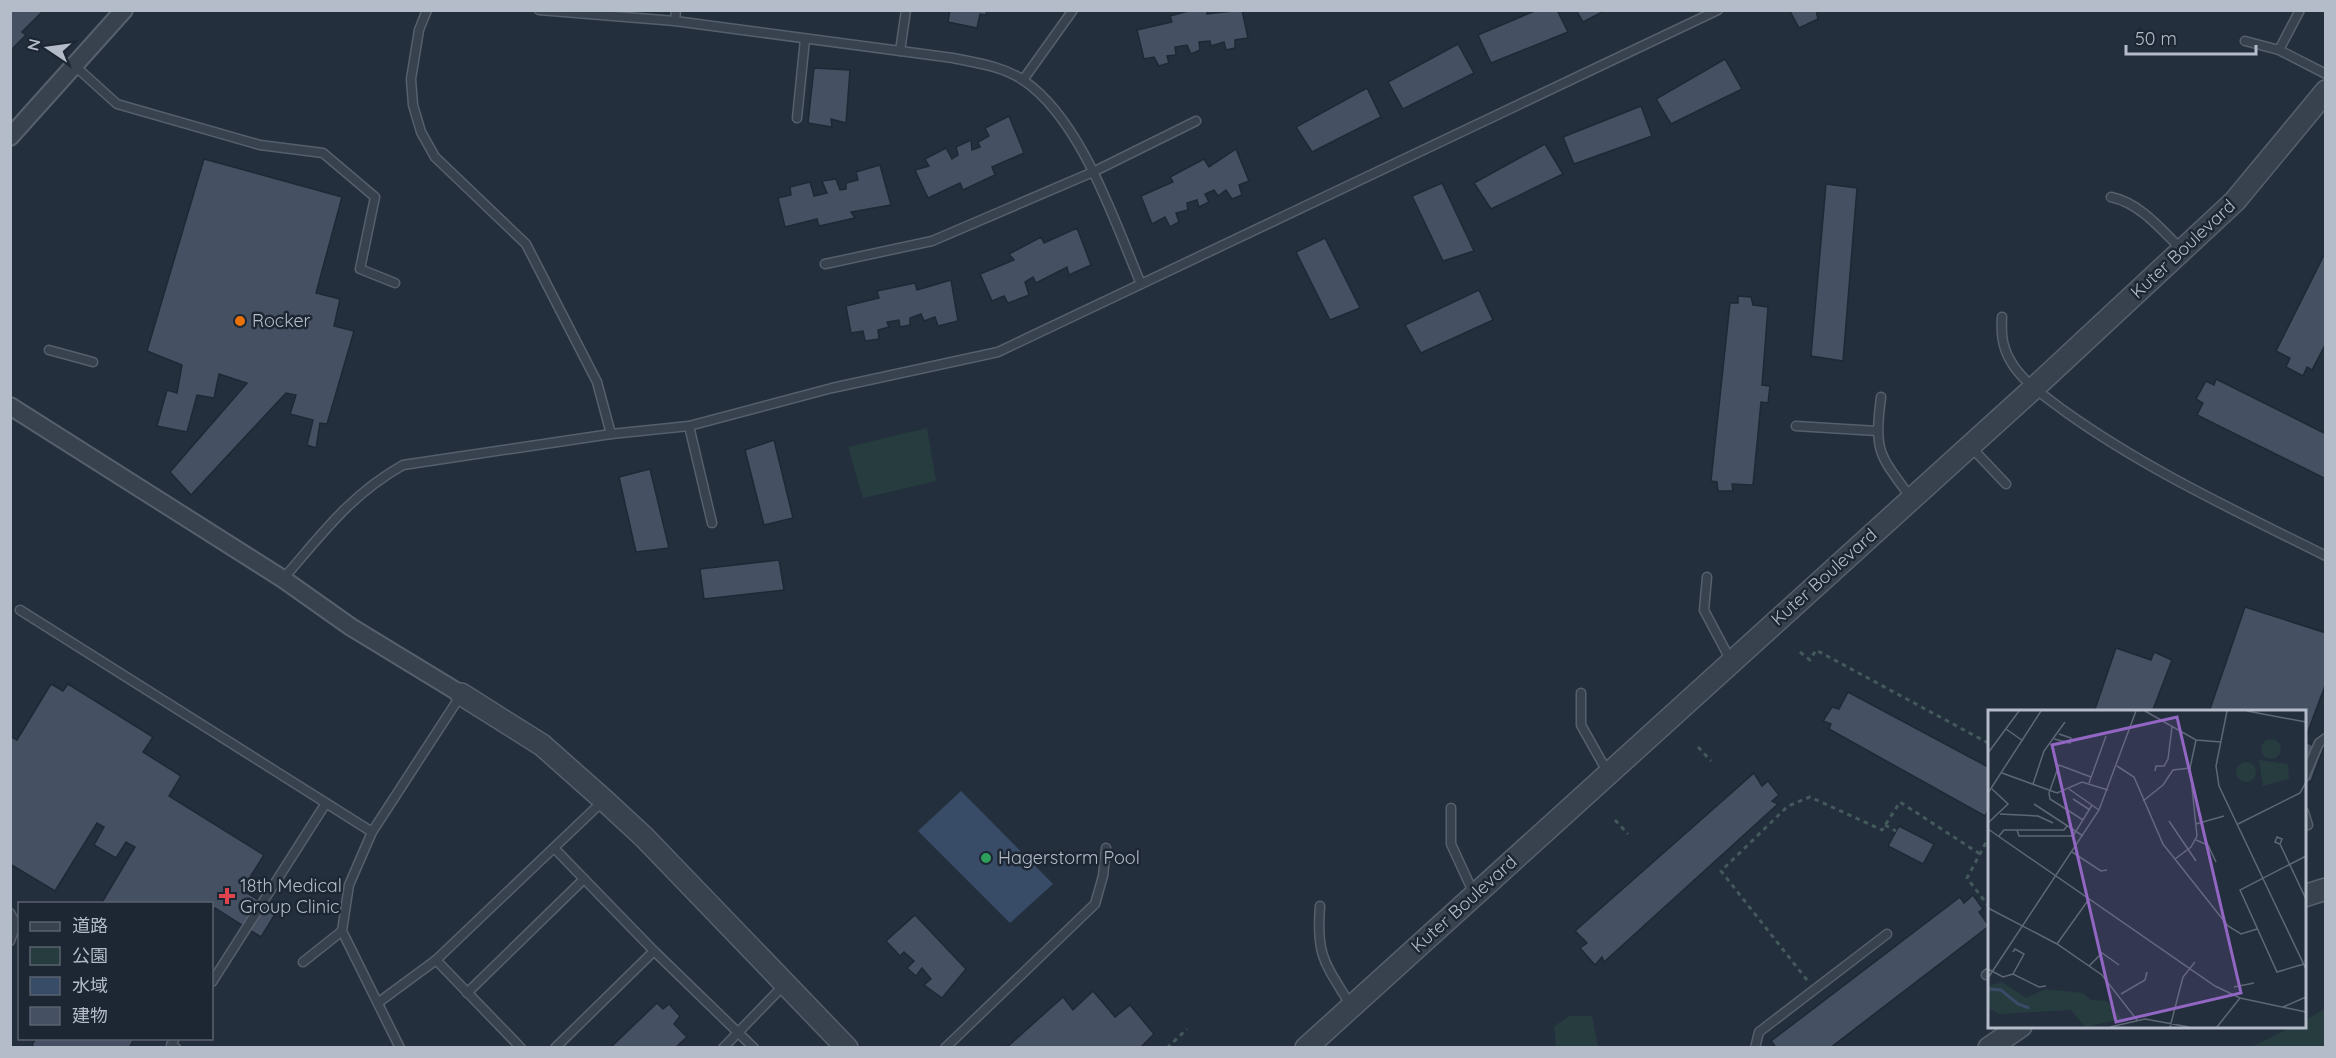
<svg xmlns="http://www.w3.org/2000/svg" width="2336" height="1058" viewBox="0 0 2336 1058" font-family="Quicksand,'Noto Sans JP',sans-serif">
  <rect width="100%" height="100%" fill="#242f3e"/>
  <g fill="#263c3f">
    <polygon points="927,428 936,481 863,498 848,447"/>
    <polygon points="2325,1009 2325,1047 2251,1047 2292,1027 2304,1026 2305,1020"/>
    <polygon points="1570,1016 1592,1016 1598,1047 1556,1047 1554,1026"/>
  </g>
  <polygon fill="#394c67" points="961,791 1053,884 1010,923 918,831"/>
  <g fill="#455162" stroke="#1f2835" stroke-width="1.5">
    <polygon points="10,10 44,10 22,32 26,35 10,51"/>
    <polygon points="950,10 987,10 986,15 980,14 977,28 948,22"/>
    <polygon points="1192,10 1207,10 1207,14 1242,10 1248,38 1235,40 1235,48 1226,50 1224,42 1211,46 1210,41 1199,42 1200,50 1191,54 1187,45 1175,47 1176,55 1167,56 1169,63 1159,66 1154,57 1144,59 1137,30 1172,22 1170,16"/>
    <polygon points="1537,10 1557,10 1568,32 1491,63 1478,35"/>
    <polygon points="1576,10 1606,10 1583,22"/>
    <polygon points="1816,10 1818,19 1799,28 1790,11"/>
    <polygon points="1458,44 1474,73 1403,109 1388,82"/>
    <polygon points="1725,59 1742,89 1671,124 1656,99"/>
    <polygon points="814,68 850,70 846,123 831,119 832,127 808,123"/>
    <polygon points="1367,88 1381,117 1312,152 1296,127"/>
    <polygon points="1641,106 1652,136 1574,164 1563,137"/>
    <polygon points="1009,116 1024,153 992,167 995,175 963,190 960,183 928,198 915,170 929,166 925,159 946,148 952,159 958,155 956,147 971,140 972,150 980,147 978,142 989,136 985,128"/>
    <polygon points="1545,144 1563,174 1491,209 1474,183"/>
    <polygon points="1236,149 1249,181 1239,185 1242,195 1232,199 1226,190 1218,196 1214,190 1205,194 1209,202 1199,207 1197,200 1187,203 1188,210 1176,213 1179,222 1170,227 1165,217 1152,224 1141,196 1173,182 1170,177 1204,159 1209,167"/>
    <polygon points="204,159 342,197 316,293 340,299 334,326 354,331 327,424 320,423 316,448 307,445 313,420 290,414 296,395 286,393 191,495 170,472 247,383 219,374 214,398 197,395 187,432 157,426 167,390 177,393 182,365 147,351"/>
    <polygon points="880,165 891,205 851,212 855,218 819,226 817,219 785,227 778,198 791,195 790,187 810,182 814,196 827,193 822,181 836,179 840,190 846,189 846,183 858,180 856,172"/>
    <polygon points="1442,183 1474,251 1443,261 1412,196"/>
    <polygon points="1826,184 1857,188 1843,361 1811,356"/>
    <polygon points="1077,228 1091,265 1069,275 1067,267 1036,283 1033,277 1025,282 1029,295 1008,303 1004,296 992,301 980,274 1014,260 1009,254 1041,237 1044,243"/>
    <polygon points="1325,238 1360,308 1330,320 1296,252"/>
    <polygon points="2326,251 2326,343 2312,370 2307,367 2303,376 2286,367 2290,358 2276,351"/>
    <polygon points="951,280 958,321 938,326 935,317 924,321 921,314 910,318 910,325 900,327 899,320 887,322 889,327 878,330 879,339 865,341 863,331 851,333 846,306 879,298 877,291 915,283 917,290"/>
    <polygon points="1479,290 1493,320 1421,353 1405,325"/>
    <polygon points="1738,296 1751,297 1753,305 1768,307 1762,385 1770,386 1768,403 1761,402 1753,485 1732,484 1733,491 1718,491 1717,482 1711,481 1730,303 1738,303"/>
    <polygon points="2216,379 2326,434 2326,479 2197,415 2203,403 2196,399 2206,381 2214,385"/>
    <polygon points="774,440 793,518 764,525 745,450"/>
    <polygon points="650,469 669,548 636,552 619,477"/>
    <polygon points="779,560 784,590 704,599 700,569"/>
    <polygon points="2245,607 2326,633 2326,683 2304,742 2304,712 2209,712"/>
    <polygon points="2116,648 2151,660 2154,652 2172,660 2152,712 2094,712"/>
    <polygon points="51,684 63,691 68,684 153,737 143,752 181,776 169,796 264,855 242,890 277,911 261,937 215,908 212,914 212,904 101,904 135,847 126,842 116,858 94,845 104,827 97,823 55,891 10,864 10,736 17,740"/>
    <polygon points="1848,692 1990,768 1990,808 1985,816 1829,729 1831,724 1823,721 1832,707 1839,709"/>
    <polygon points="2305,742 2323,749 2311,782 2304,779"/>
    <polygon points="1754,773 1762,786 1768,781 1779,795 1772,801 1778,804 1604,962 1602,957 1595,965 1580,948 1587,943 1575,931"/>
    <polygon points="1899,826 1934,844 1923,864 1888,846"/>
    <polygon points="1973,895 1983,909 1979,912 1989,926 1830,1048 1772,1048 1775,1046 1771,1041 1960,897 1964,903"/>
    <polygon points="915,915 966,969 942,998 924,985 931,979 922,968 916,976 907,968 914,961 904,952 900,956 886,941"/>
    <polygon points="1093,991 1115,1017 1130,1005 1154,1034 1140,1048 1006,1048 1063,997 1073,1010"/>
    <polygon points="657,1003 663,1009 669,1004 680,1016 674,1024 687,1037 675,1048 610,1048"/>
    <polygon points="36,1038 135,1038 129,1048 36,1048 32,1045"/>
  </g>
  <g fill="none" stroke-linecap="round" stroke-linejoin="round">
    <g stroke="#565f6c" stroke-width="11">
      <g id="service">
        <polyline points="427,10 419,30 411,79 413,105 421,132 435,157 526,244 597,382 611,434"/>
        <path d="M539,10L675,21L953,58C977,63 1002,66 1023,80C1082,120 1114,221 1141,284"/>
        <polyline points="675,21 676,10"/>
        <polyline points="2245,41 2279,50 2326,74"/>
        <polyline points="2279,50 2300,10"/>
        <polyline points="900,51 906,10"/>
        <polyline points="75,66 117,104 260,145 323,153 375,197 360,269 395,283"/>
        <polyline points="1023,80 1073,10"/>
        <polyline points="797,118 805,39"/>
        <path d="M2111,197C2140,203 2161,229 2182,250"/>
        <polyline points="825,264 932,241 1093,172 1196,121"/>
        <path d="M2002,317C2001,333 2002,346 2010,360C2022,382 2045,396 2063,410C2145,469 2236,511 2326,556"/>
        <polyline points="49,350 93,362"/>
        <path d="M1881,397C1874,453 1879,454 1911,498"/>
        <polyline points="689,426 712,523"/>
        <polyline points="1796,426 1877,431"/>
        <polyline points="1970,446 2006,484"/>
        <polyline points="1707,577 1704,610 1731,661"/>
        <path d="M283,579C322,534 350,495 403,465L611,434L689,426L832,388L998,352L1718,10"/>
        <polyline points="20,610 372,832"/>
        <polyline points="1581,693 1581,725 1608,773"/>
        <polyline points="2304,778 2319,743 2326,738"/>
        <polyline points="1451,808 1451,844 1474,894"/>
        <polyline points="2304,812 2308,825"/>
        <polyline points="554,848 654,951 754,1048"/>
        <path d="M1320,906C1316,957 1325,963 1351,1006"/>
        <polyline points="10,913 16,924 10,941"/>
        <polyline points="436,960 521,1048"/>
        <polyline points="303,962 342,931"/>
        <polyline points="1986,975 1990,972"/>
        <polyline points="212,982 326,803"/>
        <polyline points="467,993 584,879"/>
        <polyline points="379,1002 436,960 604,800"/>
        <polyline points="175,1038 171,1045 176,1048"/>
        <polyline points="400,1048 342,931 349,885 372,832 461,695"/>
        <polyline points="555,1048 654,951"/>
        <polyline points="723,1048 784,985"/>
        <polyline points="945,1048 1095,904 1103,876 1106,848"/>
        <polyline points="1755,1048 1759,1032 1887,934"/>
      </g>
    </g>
    <g stroke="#565f6c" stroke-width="20">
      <g id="minor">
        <polyline points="10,137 124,10"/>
        <polyline points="10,406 283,579 351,627 461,694"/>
      </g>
    </g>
    <g stroke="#565f6c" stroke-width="24">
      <g id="tertiary">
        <polyline points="461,694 542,745 604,800 644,837 847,1048"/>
        <polyline points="2304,896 2326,889"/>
        <polyline points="1306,1048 2034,388 2235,201 2326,91"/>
        <polyline points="1989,1048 2021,1026"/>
      </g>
    </g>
    <g stroke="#44595c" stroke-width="3" stroke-dasharray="4.5 4.5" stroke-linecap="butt">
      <polyline points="1800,652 1810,660 1816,650 1990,744"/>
      <polyline points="1698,747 1711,761"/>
      <polyline points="1615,820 1628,834"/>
      <polyline points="1885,825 1896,831"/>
      <polyline points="1990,835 1967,878 1990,908"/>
      <polyline points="1807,980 1721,871 1788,806 1810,797 1882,830 1900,802 1980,854"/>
      <polyline points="1167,1048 1187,1029"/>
    </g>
    <use href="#service" stroke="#38414e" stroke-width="8"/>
    <use href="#minor" stroke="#38414e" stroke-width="16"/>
    <use href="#tertiary" stroke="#38414e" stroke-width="21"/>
  </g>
  <circle fill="#e8710a" stroke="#1d2633" stroke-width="2" cx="240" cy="321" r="6"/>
  <circle fill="#2e9e5b" stroke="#1d2633" stroke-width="2" cx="986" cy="858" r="6"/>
  <path fill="#e0444e" stroke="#1d2633" stroke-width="2" d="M224 887h6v6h6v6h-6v6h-6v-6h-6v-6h6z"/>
  <g text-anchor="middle" stroke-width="5" stroke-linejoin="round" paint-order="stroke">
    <g font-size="18" fill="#b4bcc9" stroke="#1d2633">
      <text transform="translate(2183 249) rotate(-43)" y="6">Kuter Boulevard</text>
      <text transform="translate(1824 577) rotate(-42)" y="6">Kuter Boulevard</text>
      <text transform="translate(1464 904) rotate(-42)" y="6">Kuter Boulevard</text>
    </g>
    <g font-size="18" fill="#b4bcc9" stroke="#1d2633" text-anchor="start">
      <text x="252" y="327">Rocker</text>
      <text x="998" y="864">Hagerstorm Pool</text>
      <text x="240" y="892">18th Medical<tspan x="240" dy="21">Group Clinic</tspan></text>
    </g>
  </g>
  <g transform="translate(1988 710)">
    <rect width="318" height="318" fill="#242f3e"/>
    <path d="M273 39a10 10 0 1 1 20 0a10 10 0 1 1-20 0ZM271,50L300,54L301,69L275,76ZM248 62a10 10 0 1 1 20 0a10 10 0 1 1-20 0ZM14,272L38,288L57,279L95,283L103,290L119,291L134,309L97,317L83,300L11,304L0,298V276Z" fill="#263c3f"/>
    <path fill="none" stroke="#394c67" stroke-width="3" d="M0,279L13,280L30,294L41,298"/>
    <path fill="none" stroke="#5e6776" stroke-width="1.5" d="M157,1L208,30L233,32M239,1L228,56L231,76L318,259M259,1L318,12M18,19L35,31M66,29L82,33L83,28L71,24M0,43L31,1M129,56L146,67L175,134L240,216L253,224L269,219M167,61L168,56H176L180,49L184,17M14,63L69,83L94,72L120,80M101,73L118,26M45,74L56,41L77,12M81,79L111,100M0,83L53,1M85,89L102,100M155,91L175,75L185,60L202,58M46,94L95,126M12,104L50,106L65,113M95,110L62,89L61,83L71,55L103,67M181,111L208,151M0,113L20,94L4,79M208,114L236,106M250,114L312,83L318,72M0,119L227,276L252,288L318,302M29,120L31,126H85L104,95M11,126L16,120H76L79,116M208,130L220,135L228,152M292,134L294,129L289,127L287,132L292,134L318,189M84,142L113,161L119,160M187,149L203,137L209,126L202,58L208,30M0,198L69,234L114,265L149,310M69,234L101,189M25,242L27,239L36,244L25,264M316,254L289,262L252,180L318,146M101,256L114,243L131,255M0,259L15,267L25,264L51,277L58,276M0,268L111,100L148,1M246,277L266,273M133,284L157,270L159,262M295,297L318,287M122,317L157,309L201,317M182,317L195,267L207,252M229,317L252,288"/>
    <path fill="#9266c3" fill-opacity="0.15" stroke="#9266c3" stroke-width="3" d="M189,7L253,283L128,312L64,35Z"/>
    <rect width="318" height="318" fill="none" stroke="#b4bcc9" stroke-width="3"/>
  </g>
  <rect width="2336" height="1058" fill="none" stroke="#b4bcc9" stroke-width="24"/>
  <rect x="18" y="902" width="195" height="138" fill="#1d2633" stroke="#59626f" stroke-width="1.5"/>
  <rect x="30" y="922" width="30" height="9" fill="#38414e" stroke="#59626f" stroke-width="1.5"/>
  <text x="72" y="932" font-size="18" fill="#b4bcc9">道路</text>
  <rect x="30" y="947" width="30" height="18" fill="#263c3f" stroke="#59626f" stroke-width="1.5"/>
  <text x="72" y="962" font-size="18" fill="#b4bcc9">公園</text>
  <rect x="30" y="977" width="30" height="18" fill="#394c67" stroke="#59626f" stroke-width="1.5"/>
  <text x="72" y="992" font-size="18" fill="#b4bcc9">水域</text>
  <rect x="30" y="1007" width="30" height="18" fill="#455162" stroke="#59626f" stroke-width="1.5"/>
  <text x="72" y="1022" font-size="18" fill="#b4bcc9">建物</text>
  <g transform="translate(48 48) rotate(283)" stroke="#1d2633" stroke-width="4.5" paint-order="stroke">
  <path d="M0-4.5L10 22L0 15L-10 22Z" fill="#b4bcc9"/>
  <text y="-9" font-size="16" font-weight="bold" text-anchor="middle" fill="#b4bcc9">N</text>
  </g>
  <path d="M2126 45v9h130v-9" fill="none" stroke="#b4bcc9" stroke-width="3"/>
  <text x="2135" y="45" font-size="18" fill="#b4bcc9" stroke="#1d2633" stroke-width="4.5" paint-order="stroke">50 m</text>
</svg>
